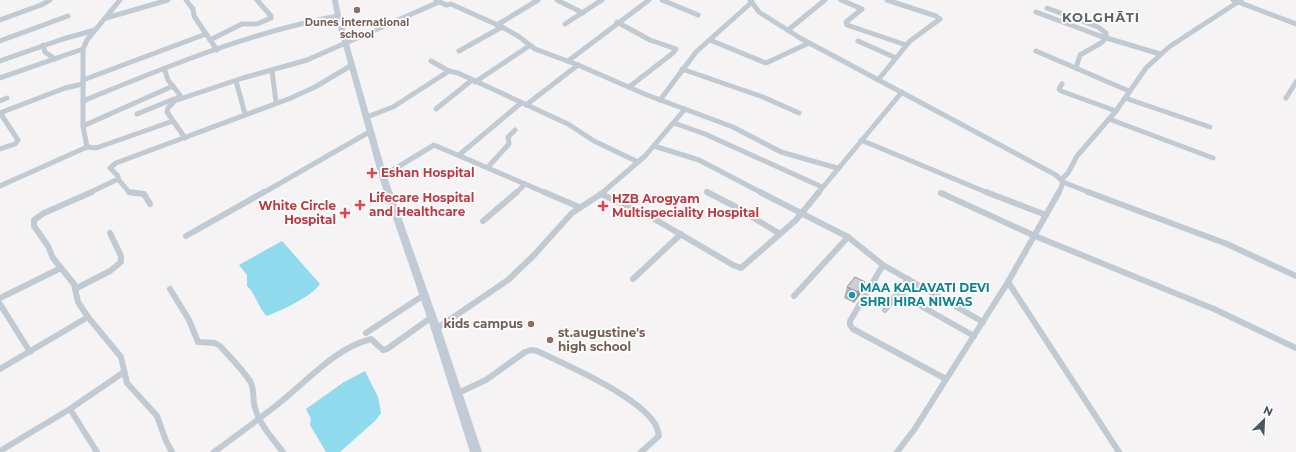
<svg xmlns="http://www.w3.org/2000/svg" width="1296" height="452" viewBox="0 0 1296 452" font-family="Montserrat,sans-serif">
  <rect width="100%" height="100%" fill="#f5f3f3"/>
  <g fill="#90daee">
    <path d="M282,241L320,284C311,297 282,310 267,316C258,308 256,294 247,286V275L239,265Z"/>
    <polygon points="365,371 378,397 381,413 376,420 340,452 326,452 310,425 311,419 306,409 344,382"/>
  </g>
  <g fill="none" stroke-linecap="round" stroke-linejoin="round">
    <g stroke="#c1cad2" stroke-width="5">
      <polyline points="186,0 193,9 194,16 217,50"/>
      <polyline points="436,0 446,5 451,4 502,27 518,36 535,49 578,65 647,95 733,127 781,152 837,168"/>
      <polyline points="557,0 583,13"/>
      <polyline points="662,0 698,15"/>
      <polyline points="750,0 759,12 800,38 1056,175 1063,182 1059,193"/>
      <polyline points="841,0 862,9 846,22 847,25 906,45"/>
      <polyline points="1233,0 1296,24"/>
      <polyline points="1047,8 1098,27 1106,33 1106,38 1101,43 1080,55 1076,68"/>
      <polyline points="1036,12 1100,36 1160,54"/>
      <polyline points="106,18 168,0"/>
      <polyline points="0,20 41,5 50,0"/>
      <polyline points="617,22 650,40 676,49 673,53 629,87"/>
      <polyline points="565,24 602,0"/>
      <polyline points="497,25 538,0"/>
      <polyline points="788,30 825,0"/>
      <polyline points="210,40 242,24 257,24 271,18 271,16 257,0"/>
      <polyline points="710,40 766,63 809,43"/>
      <polyline points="0,41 68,16"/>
      <polyline points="858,41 896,58"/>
      <polyline points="43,45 45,52 55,59"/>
      <polyline points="459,51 502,27"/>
      <polyline points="1036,51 1129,91"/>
      <polyline points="0,61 63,39 95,30"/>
      <polyline points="431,61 449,71 458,73 568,124 594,141 638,162"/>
      <polyline points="568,61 649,0"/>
      <polyline points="164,68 168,80 180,95 168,108 167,112 185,138"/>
      <polyline points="682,69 763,97 799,113"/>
      <polyline points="272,71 276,102"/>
      <polyline points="0,78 83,49"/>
      <polyline points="83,80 206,34"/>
      <polyline points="878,80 910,41 940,19 936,16 887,0"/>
      <polyline points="236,81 245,114"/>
      <polyline points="475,82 529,46"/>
      <polyline points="1062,84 1059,89 1061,91 1116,111"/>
      <polyline points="1125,98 1210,127"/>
      <polyline points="1286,98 1296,82"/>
      <polyline points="177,100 243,78 307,60 439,2"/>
      <polyline points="660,100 696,52 752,2"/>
      <polyline points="0,101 7,98"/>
      <path d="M83,101C166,67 250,32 338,16"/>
      <polyline points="526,105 578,65"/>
      <polyline points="436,109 472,80"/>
      <polyline points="0,113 65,88 83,84"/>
      <polyline points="0,113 18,140 15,144 0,149"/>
      <polyline points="137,114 174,99"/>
      <polyline points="367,117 393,107 449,71"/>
      <polyline points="1109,119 1213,158"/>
      <polyline points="674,123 705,134 822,187"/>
      <polyline points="83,126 173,86"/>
      <polyline points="861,140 988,193"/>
      <polyline points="654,146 699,160 762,193"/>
      <polyline points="87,147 96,148 173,121"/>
      <polyline points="459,155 521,103"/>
      <polyline points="488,167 509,144 508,137 515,130"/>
      <polyline points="383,176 434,145 546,193"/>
      <polyline points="118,179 129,192 133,193"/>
      <polyline points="1062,179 1068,173 1077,156 1116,111 1146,68 1169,47 1241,0"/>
      <polyline points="1063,182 1091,193"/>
      <polyline points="0,186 87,147 83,126 83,49 87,40 120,0"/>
      <polyline points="89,193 118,179 118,176 110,168 116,163 291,98 315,87 352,65"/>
      <polyline points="263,193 371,131"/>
      <polyline points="516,193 525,184"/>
      <polyline points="602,193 645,156 685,109"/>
      <polyline points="818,193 902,92"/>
    </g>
    <g stroke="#c1cad2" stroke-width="6">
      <polyline points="92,192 44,213 34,220 34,226 48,246 53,258 74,284 78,302 88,317 121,357 127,383 157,416 166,441 172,452"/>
      <polyline points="129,192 144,194 150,204"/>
      <polyline points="544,192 579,207"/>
      <polyline points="707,192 736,207 780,234"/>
      <polyline points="760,192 848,237 883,265 983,322"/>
      <polyline points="986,192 1046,215"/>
      <polyline points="1088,192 1227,244 1296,276"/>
      <polyline points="941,193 1035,236 1214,309 1296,348"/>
      <polyline points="601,194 651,217 733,265 741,268 796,220 819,192"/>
      <polyline points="483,221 517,192"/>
      <polyline points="186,236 264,192"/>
      <polyline points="883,265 850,321 850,325 853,329 946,379"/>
      <polyline points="633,279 681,234"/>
      <polyline points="1008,282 1119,452"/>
      <polyline points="75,289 110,271 121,262 121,256 110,233"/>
      <path d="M170,289L189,320L198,342L215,343L220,346C230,357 242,369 250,381C255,389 252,399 255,408C260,425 272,438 283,452"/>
      <polyline points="898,293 974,336"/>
      <polyline points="794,296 848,237"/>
      <polyline points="0,298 61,268"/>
      <polyline points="0,304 30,352"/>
      <polyline points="885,310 908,279"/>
      <polyline points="436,329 508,280 534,255 572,213 604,192"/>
      <polyline points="366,333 424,295"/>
      <polyline points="0,369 88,317"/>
      <path d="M456,394L486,380L525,352L531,350L537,351C567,365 638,396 655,424C657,427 658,432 659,436L641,452"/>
      <polyline points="70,409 97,452"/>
      <polyline points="0,451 70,409 124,372"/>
      <path d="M214,452C237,435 261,418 283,400C310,378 336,348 371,339L383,350L387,349L432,317"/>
      <polyline points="897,452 914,430 1008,282 1059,192"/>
    </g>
    <polygon fill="#c1cbd6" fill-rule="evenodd" points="332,0 338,0 341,16 388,180 441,329 482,452 470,452 431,329 380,180 335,16"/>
  </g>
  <polygon fill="#b0b2b7" points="847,287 861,293 854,303 844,298"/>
  <polygon fill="#909195" points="865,282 861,293 854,303 858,292"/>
  <polygon fill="#cdcfd5" stroke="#909195" points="855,277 865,282 858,292 847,287"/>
  <g fill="#8d6e63" stroke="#fff" stroke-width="1.5">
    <circle cx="357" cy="10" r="4"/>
    <circle cx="531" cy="324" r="4"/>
    <circle cx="550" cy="340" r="4"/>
  </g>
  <g fill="#e0444e" stroke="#fff" stroke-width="1.5">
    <path d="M370 167h4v4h4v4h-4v4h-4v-4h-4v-4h4z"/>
    <path d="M358 199h4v4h4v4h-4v4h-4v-4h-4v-4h4z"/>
    <path d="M601 200h4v4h4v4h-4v4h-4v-4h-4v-4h4z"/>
    <path d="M343 207h4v4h4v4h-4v4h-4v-4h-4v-4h4z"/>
  </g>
  <circle fill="#0f9aa8" stroke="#fff" stroke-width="1.5" cx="852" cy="295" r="4"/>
  <g text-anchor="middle" stroke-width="3.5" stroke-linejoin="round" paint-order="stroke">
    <g font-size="10" font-weight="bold" fill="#785e54" stroke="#fff">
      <text x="357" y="26">Dunes international<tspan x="357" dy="12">school</tspan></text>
    </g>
    <g font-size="12" font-weight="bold" fill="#be3a42" stroke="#fff" text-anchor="start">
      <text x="381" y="177">Eshan Hospital</text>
      <text x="369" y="202">Lifecare Hospital<tspan x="369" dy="14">and Healthcare</tspan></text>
      <text x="612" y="203">HZB Arogyam<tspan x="612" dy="14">Multispeciality Hospital</tspan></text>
      <text x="336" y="210" text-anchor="end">White Circle<tspan x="336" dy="14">Hospital</tspan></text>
    </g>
    <g font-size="12" font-weight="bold" fill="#0d838f" stroke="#fff" text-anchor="start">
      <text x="860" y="292">MAA KALAVATI DEVI<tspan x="860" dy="14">SHRI HIRA NIWAS</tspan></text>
    </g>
    <g font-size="12" font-weight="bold" fill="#785e54" stroke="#fff" text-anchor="end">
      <text x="523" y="328">kids campus</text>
      <text x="558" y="337" text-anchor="start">st.augustine's<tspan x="558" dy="14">high school</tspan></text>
    </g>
    <g font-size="13" font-weight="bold" letter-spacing="1" fill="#5f6368" stroke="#fff">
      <text x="1101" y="22">KOLGHĀTI</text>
    </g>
  </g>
  <g transform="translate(1264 420) rotate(24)" stroke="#ffffff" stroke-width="3" paint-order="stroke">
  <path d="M0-3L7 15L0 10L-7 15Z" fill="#4a5661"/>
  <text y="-6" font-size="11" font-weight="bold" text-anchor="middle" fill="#4a5661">N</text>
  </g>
</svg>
